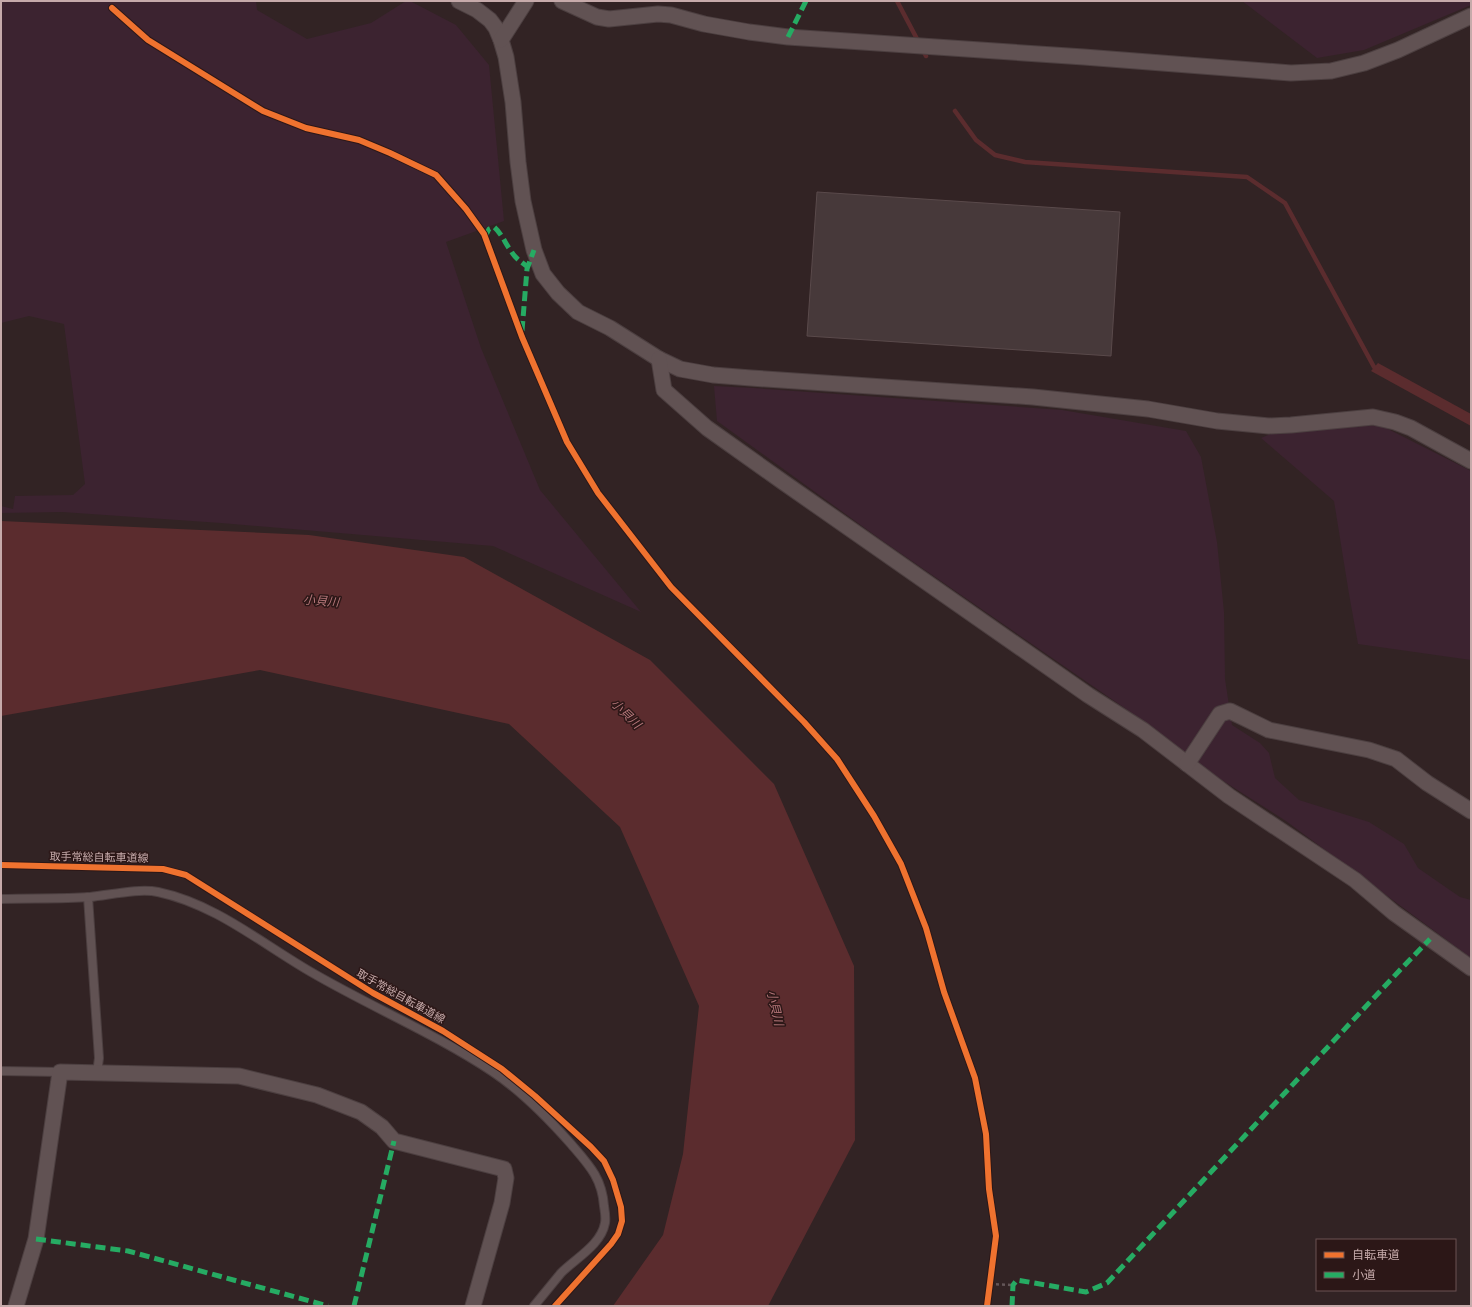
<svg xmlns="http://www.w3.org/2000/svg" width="1472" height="1307" viewBox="0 0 1472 1307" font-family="Manrope,'Noto Sans JP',sans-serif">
  <rect width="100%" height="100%" fill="#322324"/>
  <g fill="#3c2330">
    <polygon points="1,1 256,1 257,10 307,39 371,23 406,1 410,1 456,25 489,65 504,221 446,242 481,348 540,490 641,612 493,546 221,523 62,512 1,513 1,506 13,509 15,496 73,495 85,484 64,324 29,316 1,323"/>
    <polygon points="1242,1 1471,1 1471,5 1364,50 1317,58"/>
    <polygon points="714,386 753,388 1062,410 1186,431 1201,457 1217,542 1224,612 1225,679 1232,725 1260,743 1269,753 1275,778 1299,800 1369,822 1404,844 1418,868 1460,897 1471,900 1471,958 1286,821 1206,770 1139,718 880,539 717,421"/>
    <polygon points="1380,425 1471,471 1471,660 1358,644 1349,594 1334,501 1261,438 1275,432"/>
  </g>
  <g fill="#5b2c2e">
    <polygon points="1378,363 1471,414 1471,426 1371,371"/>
    <polygon points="1,521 309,535 464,557 650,660 774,784 854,966 855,1140 768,1306 613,1306 663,1235 683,1154 699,1006 620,827 509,724 260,670 1,716"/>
  </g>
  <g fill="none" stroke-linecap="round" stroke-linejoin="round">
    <g stroke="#5b2c2e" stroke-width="4.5">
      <polyline points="897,1 926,56"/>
      <polyline points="955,111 976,140 995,155 1025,162 1247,177 1285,203 1374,367 1378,369"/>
    </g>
  </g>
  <polygon fill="#47393a" stroke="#5a4a4b" points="817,192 1120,212 1111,356 807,336"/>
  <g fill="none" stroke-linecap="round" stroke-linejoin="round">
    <g stroke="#4c3f40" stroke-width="10">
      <g id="service">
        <polyline points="88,897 99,1058 97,1073"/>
        <path d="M1,899C31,898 61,899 90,897C110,895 139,888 158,892C215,904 261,943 311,972C371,1007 436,1034 493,1072C523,1092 548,1118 571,1144C589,1165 602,1178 604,1206C605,1212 606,1218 605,1223C601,1245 576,1258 561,1273C552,1284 543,1295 534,1306"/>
        <polyline points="1,1071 60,1072"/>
      </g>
    </g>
    <g stroke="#4c3f40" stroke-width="17">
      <g id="minor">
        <polyline points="459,1 477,10 490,20 496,28 501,40 506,57 513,102 518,162 523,201 534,250 543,274 558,293 578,312 610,328 659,359 680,369 713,375 751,378 1033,397 1148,409 1217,421 1269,426 1291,425 1373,417 1395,422 1411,428 1471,461"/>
        <polyline points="562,1 597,17 609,19 658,14 671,15 704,24 749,32 788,37 1084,57 1291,73 1331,71 1364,63 1398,50 1471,16"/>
        <polyline points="501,40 526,1"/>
        <polyline points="659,359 664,390 707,428 783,482 1088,695 1143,730 1229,796 1355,880 1394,913 1471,968"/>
        <polyline points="1187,764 1220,714 1230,711 1269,730 1369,750 1396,759 1427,783 1471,811"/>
        <polyline points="16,1306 36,1239 60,1072 239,1076 317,1095 361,1112 382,1127 394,1141 504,1169 506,1178 502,1203 473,1306"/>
      </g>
    </g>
    <polyline stroke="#645658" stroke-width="2.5" stroke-dasharray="3 3" stroke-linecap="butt" points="990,1284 1013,1285"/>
    <use href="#service" stroke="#615253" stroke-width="8"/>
    <use href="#minor" stroke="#615253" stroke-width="15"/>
    <g stroke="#26ab63" stroke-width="5" stroke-dasharray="10 5" stroke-linecap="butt">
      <polyline points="788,37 806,1"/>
      <path d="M485,237L489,229L494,227C502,234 505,243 511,251C515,258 521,262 528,267"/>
      <polyline points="522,331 527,269 534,250"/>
      <polyline points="36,1239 128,1251 328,1306"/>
      <polyline points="354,1306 394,1141"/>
      <polyline points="1012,1306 1013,1285 1017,1280 1086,1292 1107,1283 1400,970 1430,939"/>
    </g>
    <g stroke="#2c1717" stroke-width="8">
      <g id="cycleway">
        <polyline points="112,8 148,40 263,111 306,128 359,140 390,153 436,175 466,209 484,234 522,337 567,442 598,493 671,587 804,722 837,759 874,816 901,864 926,928 944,992 975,1078 986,1134 989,1189 996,1236 987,1306"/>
        <polyline points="1,865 163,869 186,875 373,993 443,1031 502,1069 535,1096 591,1147 604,1161 613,1180 621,1207 622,1221 618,1234 611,1244 555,1306"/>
      </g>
    </g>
    <use href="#cycleway" stroke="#ef722f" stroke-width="6"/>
  </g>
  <g text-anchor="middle" stroke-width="3" stroke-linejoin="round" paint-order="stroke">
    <g font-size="11" fill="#c6aaaa" stroke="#2c1717">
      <text transform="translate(99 857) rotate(1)" y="4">取手常総自転車道線</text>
      <text transform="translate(401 996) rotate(29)" y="4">取手常総自転車道線</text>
    </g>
    <g font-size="12" font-style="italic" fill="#b6777a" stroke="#2c1717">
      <text transform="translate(321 601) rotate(5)" y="4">小貝川</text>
      <text transform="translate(626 714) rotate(44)" y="4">小貝川</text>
      <text transform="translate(775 1008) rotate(77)" y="4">小貝川</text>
    </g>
  </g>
  <rect width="1472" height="1307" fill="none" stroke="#c6aaaa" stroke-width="4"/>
  <rect x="1316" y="1239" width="140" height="52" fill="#2c1717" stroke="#6a5252"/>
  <rect x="1324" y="1252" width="20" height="6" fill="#ef722f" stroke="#6a5252"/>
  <text x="1352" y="1259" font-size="12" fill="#c6aaaa">自転車道</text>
  <rect x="1324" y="1272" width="20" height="6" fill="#26ab63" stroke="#6a5252"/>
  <text x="1352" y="1279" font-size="12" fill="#c6aaaa">小道</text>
</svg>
